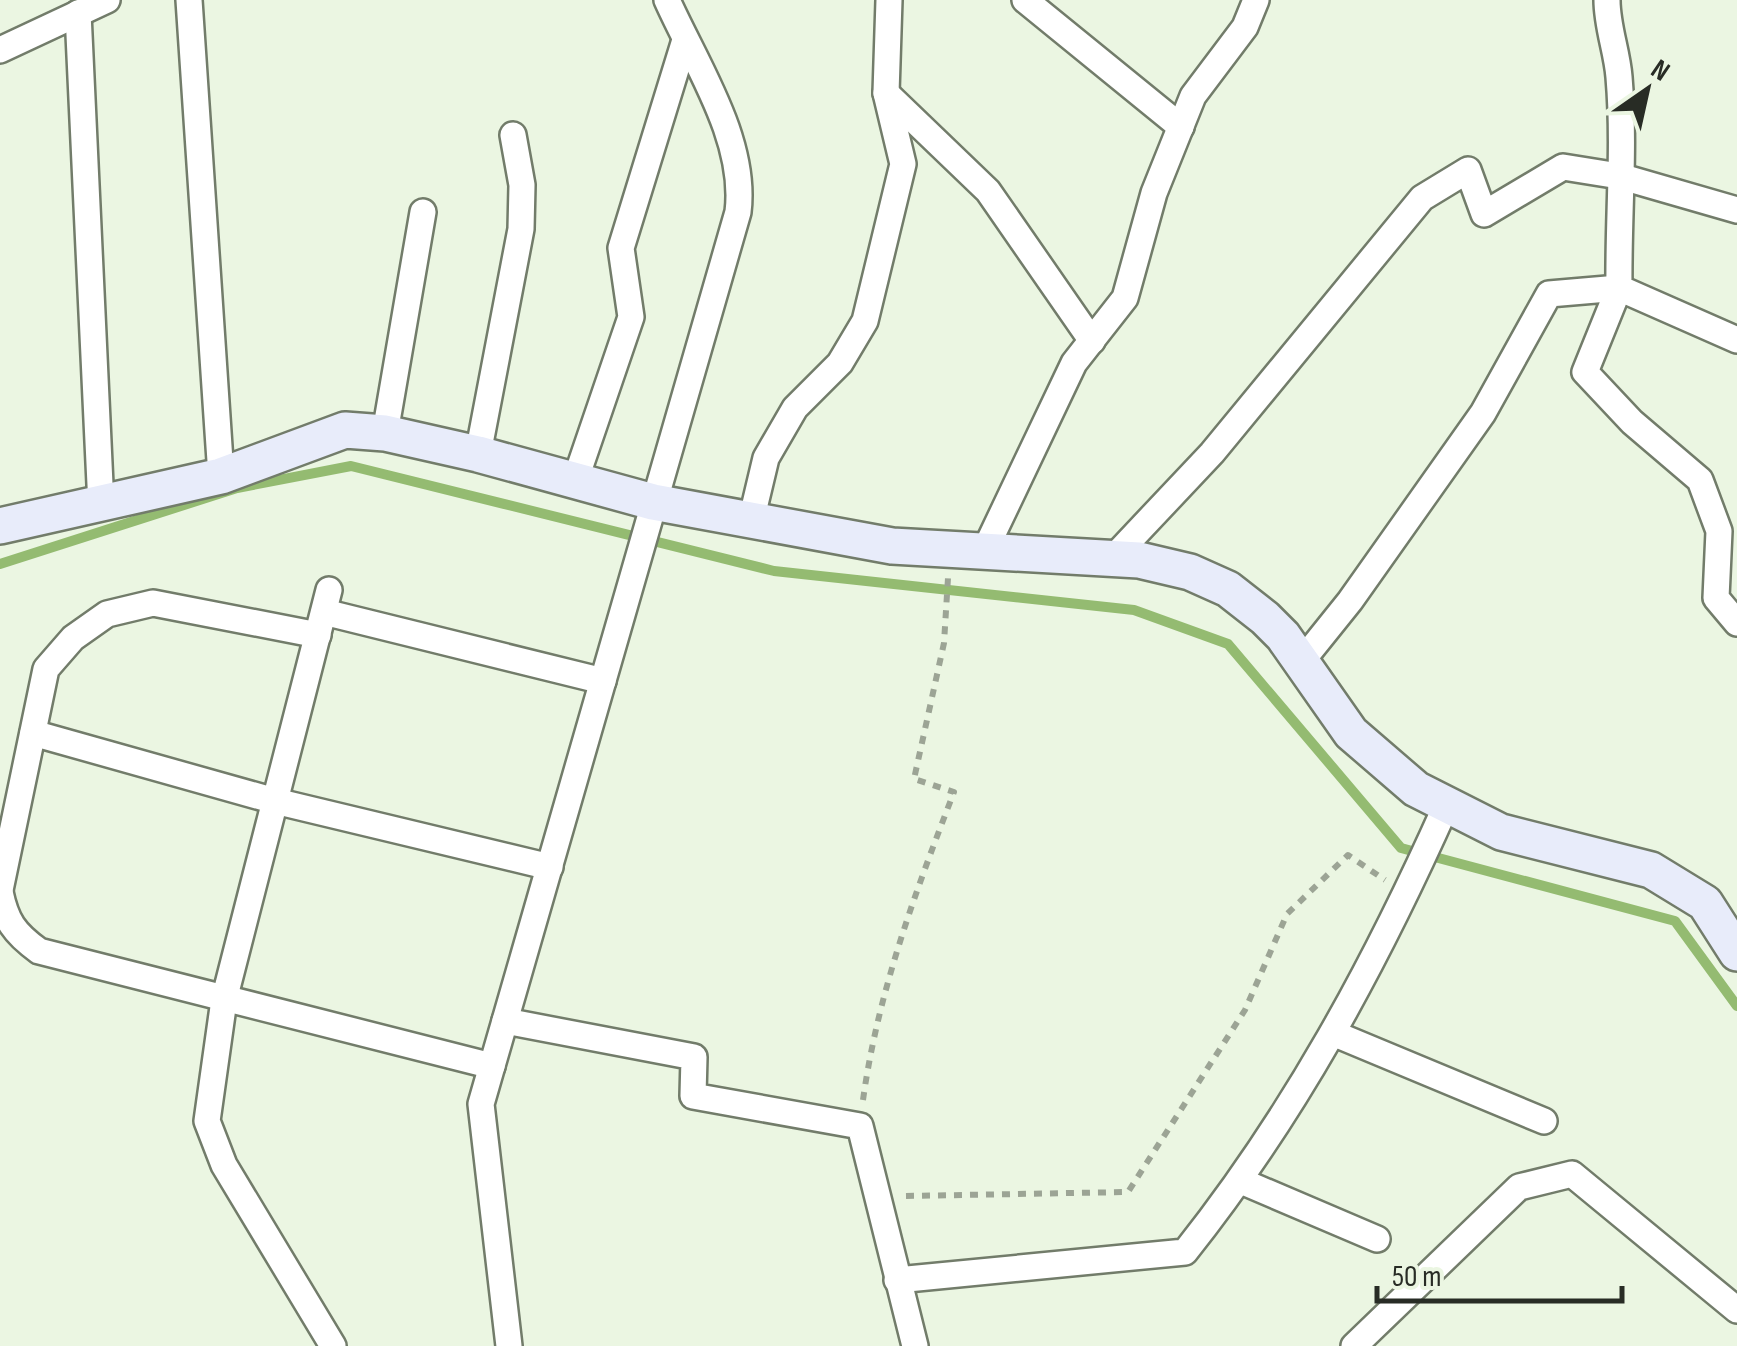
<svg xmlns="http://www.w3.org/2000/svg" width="1737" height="1346" viewBox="0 0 1737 1346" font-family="'Sofia Sans Condensed',sans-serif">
  <rect width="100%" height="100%" fill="#ebf6e2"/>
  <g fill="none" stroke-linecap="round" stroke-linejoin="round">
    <polyline stroke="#94bb71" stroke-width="10" points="0,564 237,488 351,466 774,571 1134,610 1228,644 1401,848 1675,921 1737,1006"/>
    <g stroke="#727c6a" stroke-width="30">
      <g id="street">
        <polyline points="189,0 221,476"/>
        <polyline points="1025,0 1181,127"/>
        <path d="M1607,0C1607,27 1617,51 1619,77C1625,147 1618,218 1619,288L1737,340"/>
        <polyline points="78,13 101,506"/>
        <polyline points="0,50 107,0"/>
        <polyline points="886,93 988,191 1092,341"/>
        <polyline points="385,433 423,212"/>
        <polyline points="478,454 521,229 522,185 513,135"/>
        <polyline points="575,481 631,317 621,248 685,40"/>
        <polyline points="751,521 766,458 795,408 840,363 865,321 903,164 886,93 889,0"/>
        <polyline points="985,550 1074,363 1125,298 1154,193 1193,96 1245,27 1256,0"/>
        <polyline points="1113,558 1212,453 1422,198 1468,170 1484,214 1563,167 1619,176 1737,210"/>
        <polyline points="329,590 224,1000 207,1121 224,1165 333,1346"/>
        <polyline points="324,612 603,681"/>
        <polyline points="1301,662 1350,601 1483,413 1549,294 1619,288 1585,372 1632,422 1700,480 1719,531 1716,598 1737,623"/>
        <polyline points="33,733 275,801 550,867"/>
        <polyline points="0,890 46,669 73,638 107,614 153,603 318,635"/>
        <path d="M0,892C6,921 14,933 39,951L492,1066"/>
        <polyline points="505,1021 694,1057 693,1096 860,1126 915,1346"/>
        <polyline points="1335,1034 1544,1121"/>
        <polyline points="1241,1181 1377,1239"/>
        <path d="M897,1280L1185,1252C1294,1115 1375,965 1446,806"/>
        <path d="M509,1346L481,1104L738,212C747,140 696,65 667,0"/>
        <polyline points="1354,1346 1519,1187 1572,1174 1737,1310"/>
      </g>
    </g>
    <g stroke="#727c6a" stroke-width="40">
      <polyline id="secondary" points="0,526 221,476 345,430 385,433 478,454 653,502 892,546 1139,560 1190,572 1228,589 1265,618 1283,636 1351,733 1416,789 1501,832 1651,870 1705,903 1737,953"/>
    </g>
    <g stroke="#9ca495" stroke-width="6" stroke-dasharray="8 8" stroke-linecap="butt">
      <path d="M863,1100C878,992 915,893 954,792L914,779L944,643L948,578"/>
      <polyline points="906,1196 1128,1192 1245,1010 1287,914 1348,855 1385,880"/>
    </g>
    <use href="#street" stroke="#fff" stroke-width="25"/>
    <use href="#secondary" stroke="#e8ecfa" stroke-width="35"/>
  </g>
  <g transform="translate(1647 90) rotate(34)" stroke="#ebf6e2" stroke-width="8" paint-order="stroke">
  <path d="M0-8L18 38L0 25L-18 38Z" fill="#282c25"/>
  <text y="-15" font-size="28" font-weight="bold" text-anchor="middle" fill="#282c25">N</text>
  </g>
  <path d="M1377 1286v15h245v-15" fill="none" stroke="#282c25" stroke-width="5"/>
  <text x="1392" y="1286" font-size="30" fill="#282c25" stroke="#ebf6e2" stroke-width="8" paint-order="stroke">50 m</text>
</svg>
